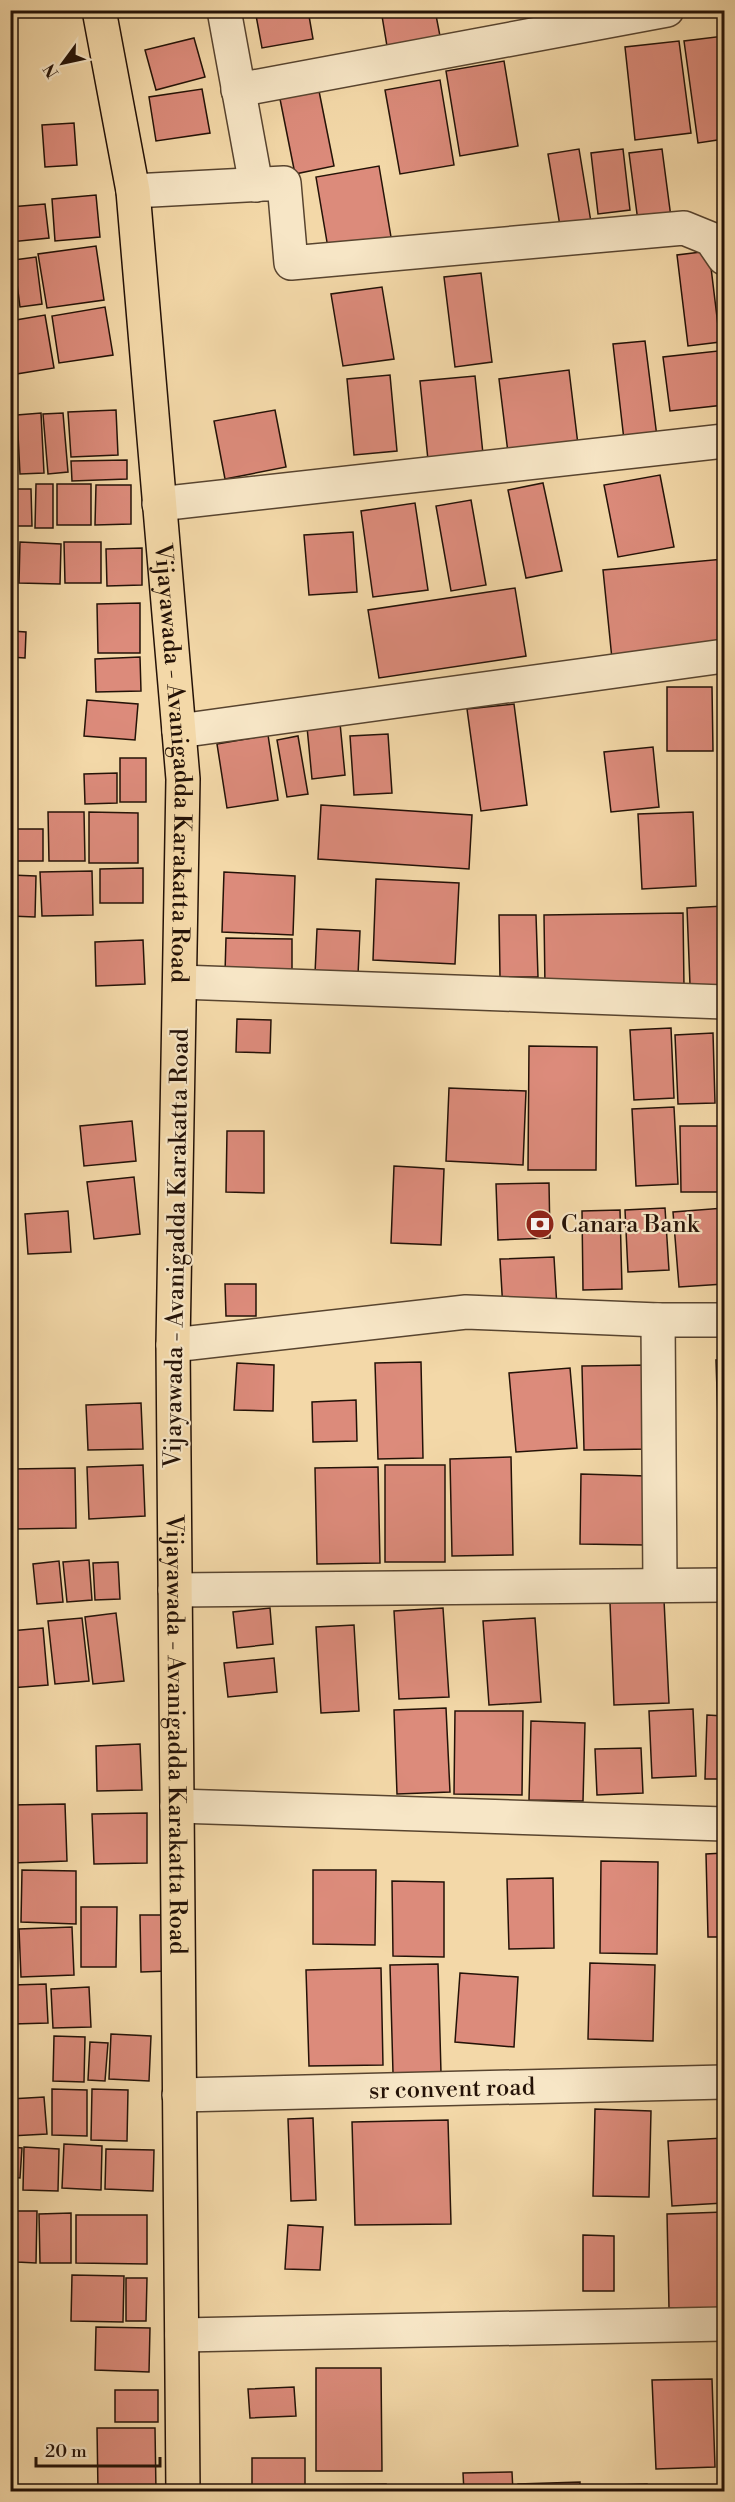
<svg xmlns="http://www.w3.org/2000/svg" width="735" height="2502" viewBox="0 0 735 2502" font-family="'Libre Bodoni',serif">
  <rect width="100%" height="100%" fill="#f3d8a8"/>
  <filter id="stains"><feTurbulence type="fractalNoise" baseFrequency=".00333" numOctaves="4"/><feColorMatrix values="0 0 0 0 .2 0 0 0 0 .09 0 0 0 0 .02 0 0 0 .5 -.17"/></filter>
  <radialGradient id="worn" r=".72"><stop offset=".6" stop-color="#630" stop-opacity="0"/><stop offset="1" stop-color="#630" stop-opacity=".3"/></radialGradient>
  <g fill="#dc8b7b" stroke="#241207" stroke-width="1.5">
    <polygon points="255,10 308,10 313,39 262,48"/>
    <polygon points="381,10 435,10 440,36 387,46"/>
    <polygon points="524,10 563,10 564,16 527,23"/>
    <polygon points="724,36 724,139 698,143 684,41"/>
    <polygon points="194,38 205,77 156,90 145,50"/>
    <polygon points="679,41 691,133 635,140 625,47"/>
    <polygon points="504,61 518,146 460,156 446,71"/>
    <polygon points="440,80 454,165 400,174 385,90"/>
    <polygon points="318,86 334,166 295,174 279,94"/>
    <polygon points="202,89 210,133 156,141 149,97"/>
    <polygon points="74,123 77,165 45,167 42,125"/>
    <polygon points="579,149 591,222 560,226 548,154"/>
    <polygon points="623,149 630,210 598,214 591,153"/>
    <polygon points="662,149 672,225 639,229 629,153"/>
    <polygon points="379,166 392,243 329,254 316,177"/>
    <polygon points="96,195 100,237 55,241 52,199"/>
    <polygon points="45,204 49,238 10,242 10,207"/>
    <polygon points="96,246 104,300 47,308 38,254"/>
    <polygon points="709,251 720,342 688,346 677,255"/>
    <polygon points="36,257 42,304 20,307 14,260"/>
    <polygon points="481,273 492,362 455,367 444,277"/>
    <polygon points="382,287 394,359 343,366 331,294"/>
    <polygon points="105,307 113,355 59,363 52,316"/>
    <polygon points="45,315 54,368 10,375 10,321"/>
    <polygon points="645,341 657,437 624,440 613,344"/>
    <polygon points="718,351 724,405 670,411 663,357"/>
    <polygon points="569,370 579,453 509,461 499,379"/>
    <polygon points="390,375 397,451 354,455 347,379"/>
    <polygon points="475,376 483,454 428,460 420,381"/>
    <polygon points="116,410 118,455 71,457 68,412"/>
    <polygon points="275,410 286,467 225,479 214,421"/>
    <polygon points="41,413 44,473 20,474 17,415"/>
    <polygon points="63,413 68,472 48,474 43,414"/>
    <polygon points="10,435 13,435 16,470 10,470"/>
    <polygon points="127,460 127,479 72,481 71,461"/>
    <polygon points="660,475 674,547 618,557 604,485"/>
    <polygon points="543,483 562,571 526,578 508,490"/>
    <polygon points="36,484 53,484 53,528 35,528"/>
    <rect x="57" y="484" width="34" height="41"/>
    <polygon points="96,485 131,485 131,524 95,525"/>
    <polygon points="10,489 31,489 32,526 10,526"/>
    <polygon points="471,500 486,585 451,591 436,506"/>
    <polygon points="415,503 428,590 373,597 361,511"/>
    <polygon points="353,532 357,592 309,595 304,535"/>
    <polygon points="20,542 61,544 60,584 19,583"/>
    <polygon points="64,542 101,542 101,583 65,583"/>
    <polygon points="142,548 142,585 107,586 106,549"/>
    <polygon points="724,559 724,648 612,659 603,570"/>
    <polygon points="515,588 526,656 379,678 368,610"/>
    <polygon points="140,603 140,653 98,653 97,604"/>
    <polygon points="11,631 26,632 25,658 10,657"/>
    <polygon points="140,657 141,691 96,692 95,659"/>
    <polygon points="721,685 724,685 724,715"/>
    <polygon points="667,687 712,687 713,751 667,751"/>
    <polygon points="87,700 138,704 135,740 84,736"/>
    <polygon points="514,704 527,805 481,811 467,709"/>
    <polygon points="340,723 345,775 312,779 307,727"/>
    <polygon points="388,734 392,793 354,795 350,736"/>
    <polygon points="268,735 278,800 227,808 217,744"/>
    <polygon points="298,736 308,794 287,797 277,740"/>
    <polygon points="653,747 659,807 611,812 604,752"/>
    <rect x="120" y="758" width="26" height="44"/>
    <polygon points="117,773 117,803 85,804 84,774"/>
    <polygon points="321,805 472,815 469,869 318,859"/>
    <polygon points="48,812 84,812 85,861 49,861"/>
    <polygon points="89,812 138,813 138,863 89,863"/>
    <polygon points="693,812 696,886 642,889 638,814"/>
    <rect x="10" y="829" width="33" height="32"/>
    <polygon points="143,868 143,903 100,903 100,869"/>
    <polygon points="92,871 93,915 42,916 40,872"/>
    <polygon points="224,872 295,876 293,935 222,932"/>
    <polygon points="10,875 36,876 35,917 10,916"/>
    <polygon points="376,879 459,883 455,964 373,960"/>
    <polygon points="724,906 724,985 690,985 687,908"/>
    <polygon points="683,913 684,987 545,988 544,915"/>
    <polygon points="499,915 536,915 538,977 500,977"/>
    <polygon points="317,929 360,931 358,975 315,974"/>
    <polygon points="226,938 292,939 292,974 225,973"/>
    <polygon points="143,940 145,984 96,986 95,942"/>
    <polygon points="237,1019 271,1020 270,1053 236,1052"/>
    <polygon points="671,1028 674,1098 634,1100 630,1030"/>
    <polygon points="713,1033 715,1103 678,1104 675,1035"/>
    <polygon points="722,1040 724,1040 724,1123 721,1123"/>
    <polygon points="529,1046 597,1047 596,1170 528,1170"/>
    <polygon points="449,1088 526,1091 523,1165 446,1161"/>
    <polygon points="674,1107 678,1184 636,1186 632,1109"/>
    <polygon points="132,1121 136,1161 84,1166 80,1126"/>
    <polygon points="680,1126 724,1126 724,1192 681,1192"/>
    <polygon points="227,1131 264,1131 264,1193 226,1192"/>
    <polygon points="394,1166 444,1169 441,1245 391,1243"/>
    <polygon points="134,1177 140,1234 94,1239 87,1182"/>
    <polygon points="549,1183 550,1238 498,1240 496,1184"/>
    <polygon points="665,1208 669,1270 628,1272 625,1210"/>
    <polygon points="724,1208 724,1284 679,1287 673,1212"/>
    <polygon points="620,1210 622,1289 583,1290 582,1211"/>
    <polygon points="68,1211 71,1252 28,1254 25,1214"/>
    <polygon points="10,1212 15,1212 17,1253 10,1253"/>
    <polygon points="554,1257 557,1308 503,1310 500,1259"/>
    <polygon points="225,1284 256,1284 256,1316 226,1316"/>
    <polygon points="716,1360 724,1360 724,1450 719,1450"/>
    <polygon points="421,1362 423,1458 378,1459 375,1363"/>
    <polygon points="237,1363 274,1365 273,1411 234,1410"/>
    <polygon points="649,1365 651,1449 584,1450 582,1366"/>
    <polygon points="570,1368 577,1448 516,1452 509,1373"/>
    <polygon points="356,1400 357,1441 313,1442 312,1402"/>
    <polygon points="141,1403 143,1449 88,1450 86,1405"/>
    <polygon points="511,1457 513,1555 452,1556 450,1459"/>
    <polygon points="143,1465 145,1516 89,1519 87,1467"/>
    <rect x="385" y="1465" width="60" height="97"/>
    <polygon points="378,1467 380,1563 317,1564 315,1468"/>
    <polygon points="75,1468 76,1528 13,1529 12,1469"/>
    <polygon points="718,1468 724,1468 724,1537"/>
    <polygon points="581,1474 646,1476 644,1545 580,1544"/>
    <polygon points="89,1560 92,1600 67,1602 63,1562"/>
    <polygon points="59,1561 63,1602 37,1604 33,1564"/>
    <polygon points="118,1562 120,1599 95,1600 93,1563"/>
    <polygon points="664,1600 669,1703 614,1705 610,1603"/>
    <polygon points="270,1608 273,1644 237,1648 233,1612"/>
    <polygon points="443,1608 449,1697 399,1699 394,1611"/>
    <polygon points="116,1613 124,1681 93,1684 85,1617"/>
    <polygon points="82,1618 89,1681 55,1684 48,1621"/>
    <polygon points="535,1618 541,1702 489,1705 483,1621"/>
    <polygon points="718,1622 724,1622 724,1700 720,1700"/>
    <polygon points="354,1625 359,1711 321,1713 316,1627"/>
    <polygon points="43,1628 48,1685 10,1688 10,1631"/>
    <polygon points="274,1658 277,1692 228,1697 224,1663"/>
    <polygon points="446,1708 450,1792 397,1794 394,1710"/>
    <polygon points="693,1709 696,1776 652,1778 649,1711"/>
    <polygon points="455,1711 523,1711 522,1795 454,1794"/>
    <polygon points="707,1715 724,1716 724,1779 705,1779"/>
    <polygon points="531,1721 585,1723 583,1801 529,1800"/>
    <polygon points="140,1744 142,1790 97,1791 96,1746"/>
    <polygon points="641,1748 643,1793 597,1795 595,1749"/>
    <polygon points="65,1804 67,1861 12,1863 11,1805"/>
    <polygon points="147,1813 147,1863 94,1864 92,1814"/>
    <polygon points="724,1853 724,1937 708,1937 706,1854"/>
    <polygon points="601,1861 658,1862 657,1954 600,1953"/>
    <polygon points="22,1870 76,1871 76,1924 21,1922"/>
    <polygon points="313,1870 376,1870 375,1945 313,1944"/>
    <polygon points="10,1873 15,1873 16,1924 10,1924"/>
    <polygon points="553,1878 554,1948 509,1949 507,1879"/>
    <polygon points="392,1881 444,1882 444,1957 393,1956"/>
    <polygon points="81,1907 117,1907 116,1967 81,1967"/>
    <polygon points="140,1915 166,1915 168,1971 141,1972"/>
    <polygon points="72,1927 74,1975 21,1977 19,1929"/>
    <polygon points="590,1963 655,1965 653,2041 588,2039"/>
    <polygon points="438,1964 441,2073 393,2073 390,1965"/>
    <polygon points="381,1968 383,2065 309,2066 306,1970"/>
    <polygon points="460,1973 518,1977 514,2047 455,2042"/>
    <polygon points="46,1984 48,2023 13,2024 12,1985"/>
    <polygon points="89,1987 91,2027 53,2028 51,1989"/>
    <polygon points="111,2034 151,2036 149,2081 109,2079"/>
    <polygon points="54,2036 85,2037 84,2082 53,2081"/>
    <polygon points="90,2042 108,2043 105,2081 88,2080"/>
    <polygon points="52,2089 87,2090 87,2136 52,2135"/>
    <polygon points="92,2089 128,2090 127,2141 91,2140"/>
    <polygon points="44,2097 47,2134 10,2136 10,2099"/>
    <polygon points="595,2109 651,2111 649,2197 593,2196"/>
    <polygon points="313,2118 316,2200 291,2201 288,2119"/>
    <polygon points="448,2120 451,2224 355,2225 352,2122"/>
    <polygon points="724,2138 724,2203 672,2206 668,2141"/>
    <polygon points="64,2144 102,2146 101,2190 62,2188"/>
    <polygon points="10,2147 22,2148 20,2178 10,2177"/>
    <polygon points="24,2147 59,2149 58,2191 23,2190"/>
    <polygon points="106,2149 154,2150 153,2191 105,2189"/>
    <polygon points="17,2211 37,2211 36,2263 17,2262"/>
    <polygon points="10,2212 15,2212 14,2262 10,2262"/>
    <polygon points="724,2212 724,2308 669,2308 667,2214"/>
    <polygon points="71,2213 71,2263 40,2263 39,2214"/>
    <polygon points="76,2215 147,2215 147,2264 76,2263"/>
    <polygon points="288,2225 323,2227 320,2270 285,2269"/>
    <polygon points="583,2235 614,2236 614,2291 583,2291"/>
    <polygon points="72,2275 124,2276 123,2322 71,2321"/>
    <polygon points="126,2278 147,2278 146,2321 126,2321"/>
    <polygon points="96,2327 150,2328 149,2372 95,2370"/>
    <polygon points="316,2368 381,2368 382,2471 316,2471"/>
    <polygon points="718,2368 724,2368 724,2442 721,2442"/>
    <polygon points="712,2379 715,2467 656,2469 652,2380"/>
    <polygon points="294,2387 296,2416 250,2418 248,2389"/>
    <rect x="115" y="2390" width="43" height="32"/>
    <polygon points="97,2428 155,2428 156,2492 98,2491"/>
    <rect x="252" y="2458" width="53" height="34"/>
    <polygon points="719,2460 724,2460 724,2492 720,2492"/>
    <polygon points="512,2472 513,2492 464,2492 463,2473"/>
    <polygon points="580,2482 580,2492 518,2492 518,2484"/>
    <polygon points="386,2484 386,2492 319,2492 318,2485"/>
    <polygon points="647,2484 647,2492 585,2492 585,2486"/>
    <polygon points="717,2487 717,2492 680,2492 679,2489"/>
  </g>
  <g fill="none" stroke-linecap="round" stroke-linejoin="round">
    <g stroke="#58442f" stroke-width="36">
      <g id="street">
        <polyline points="224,10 256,185"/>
        <polyline points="238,90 667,10"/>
        <polyline points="133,191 284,183 291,263 684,228 711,239 724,258"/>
        <polyline points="159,504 724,441"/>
        <polyline points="179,731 724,656"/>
        <polyline points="180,982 724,1002"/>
        <polyline points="658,1320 660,1585"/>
        <polyline points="173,1345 466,1312 658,1320 724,1320"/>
        <polyline points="175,1590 724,1585"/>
        <polyline points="177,1806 724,1824"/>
        <path id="s1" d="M179,2095L724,2082"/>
        <polyline points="182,2335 724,2324"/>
      </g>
    </g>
    <g stroke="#241207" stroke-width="36">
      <g id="primary">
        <path id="s2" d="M99,10L133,191L183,779L173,1345L183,2492"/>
      </g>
    </g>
    <use href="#street" stroke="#f7e6c6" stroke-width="33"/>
    <use href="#primary" stroke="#f3d8a8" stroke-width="33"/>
  </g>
  <defs>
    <g id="bank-disc" transform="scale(1.5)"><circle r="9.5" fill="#8f2418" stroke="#f7e6c6"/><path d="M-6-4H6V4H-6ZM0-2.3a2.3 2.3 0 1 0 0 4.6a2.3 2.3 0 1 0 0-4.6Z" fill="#fff"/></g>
  </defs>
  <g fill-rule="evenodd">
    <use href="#bank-disc" x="540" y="1224"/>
  </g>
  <g text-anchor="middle" stroke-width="4.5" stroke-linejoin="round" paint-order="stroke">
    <g font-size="24" fill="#241207" stroke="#f7e6c6">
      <text dy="8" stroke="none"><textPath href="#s2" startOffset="758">Vijayawada - Avanigadda Karakatta Road</textPath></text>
      <text transform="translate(176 1248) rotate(-89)" y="8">Vijayawada - Avanigadda Karakatta Road</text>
      <text dy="8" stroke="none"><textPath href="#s2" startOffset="1730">Vijayawada - Avanigadda Karakatta Road</textPath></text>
      <text dy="8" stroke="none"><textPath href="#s1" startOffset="273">sr convent road</textPath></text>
    </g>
    <g font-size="24" fill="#241207" stroke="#f7e6c6" text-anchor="start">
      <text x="561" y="1232">Canara Bank</text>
    </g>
  </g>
  <rect width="735" height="2502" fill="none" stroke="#f3d8a8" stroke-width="36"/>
  <rect x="12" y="12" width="711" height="2478" fill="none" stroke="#241207" stroke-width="3"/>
  <rect x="18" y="18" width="699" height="2466" fill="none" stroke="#241207" stroke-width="1.5"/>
  <g transform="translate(63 63) rotate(237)" stroke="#f7e6c6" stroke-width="4.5" paint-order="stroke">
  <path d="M0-4.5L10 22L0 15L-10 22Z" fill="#241207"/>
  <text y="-9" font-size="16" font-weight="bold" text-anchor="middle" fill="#241207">N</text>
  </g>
  <path d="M36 2457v9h124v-9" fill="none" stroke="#241207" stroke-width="3"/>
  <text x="45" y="2457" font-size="18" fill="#241207" stroke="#f7e6c6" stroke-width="4.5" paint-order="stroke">20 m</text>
  <rect width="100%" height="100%" filter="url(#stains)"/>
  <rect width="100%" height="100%" fill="url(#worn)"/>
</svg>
